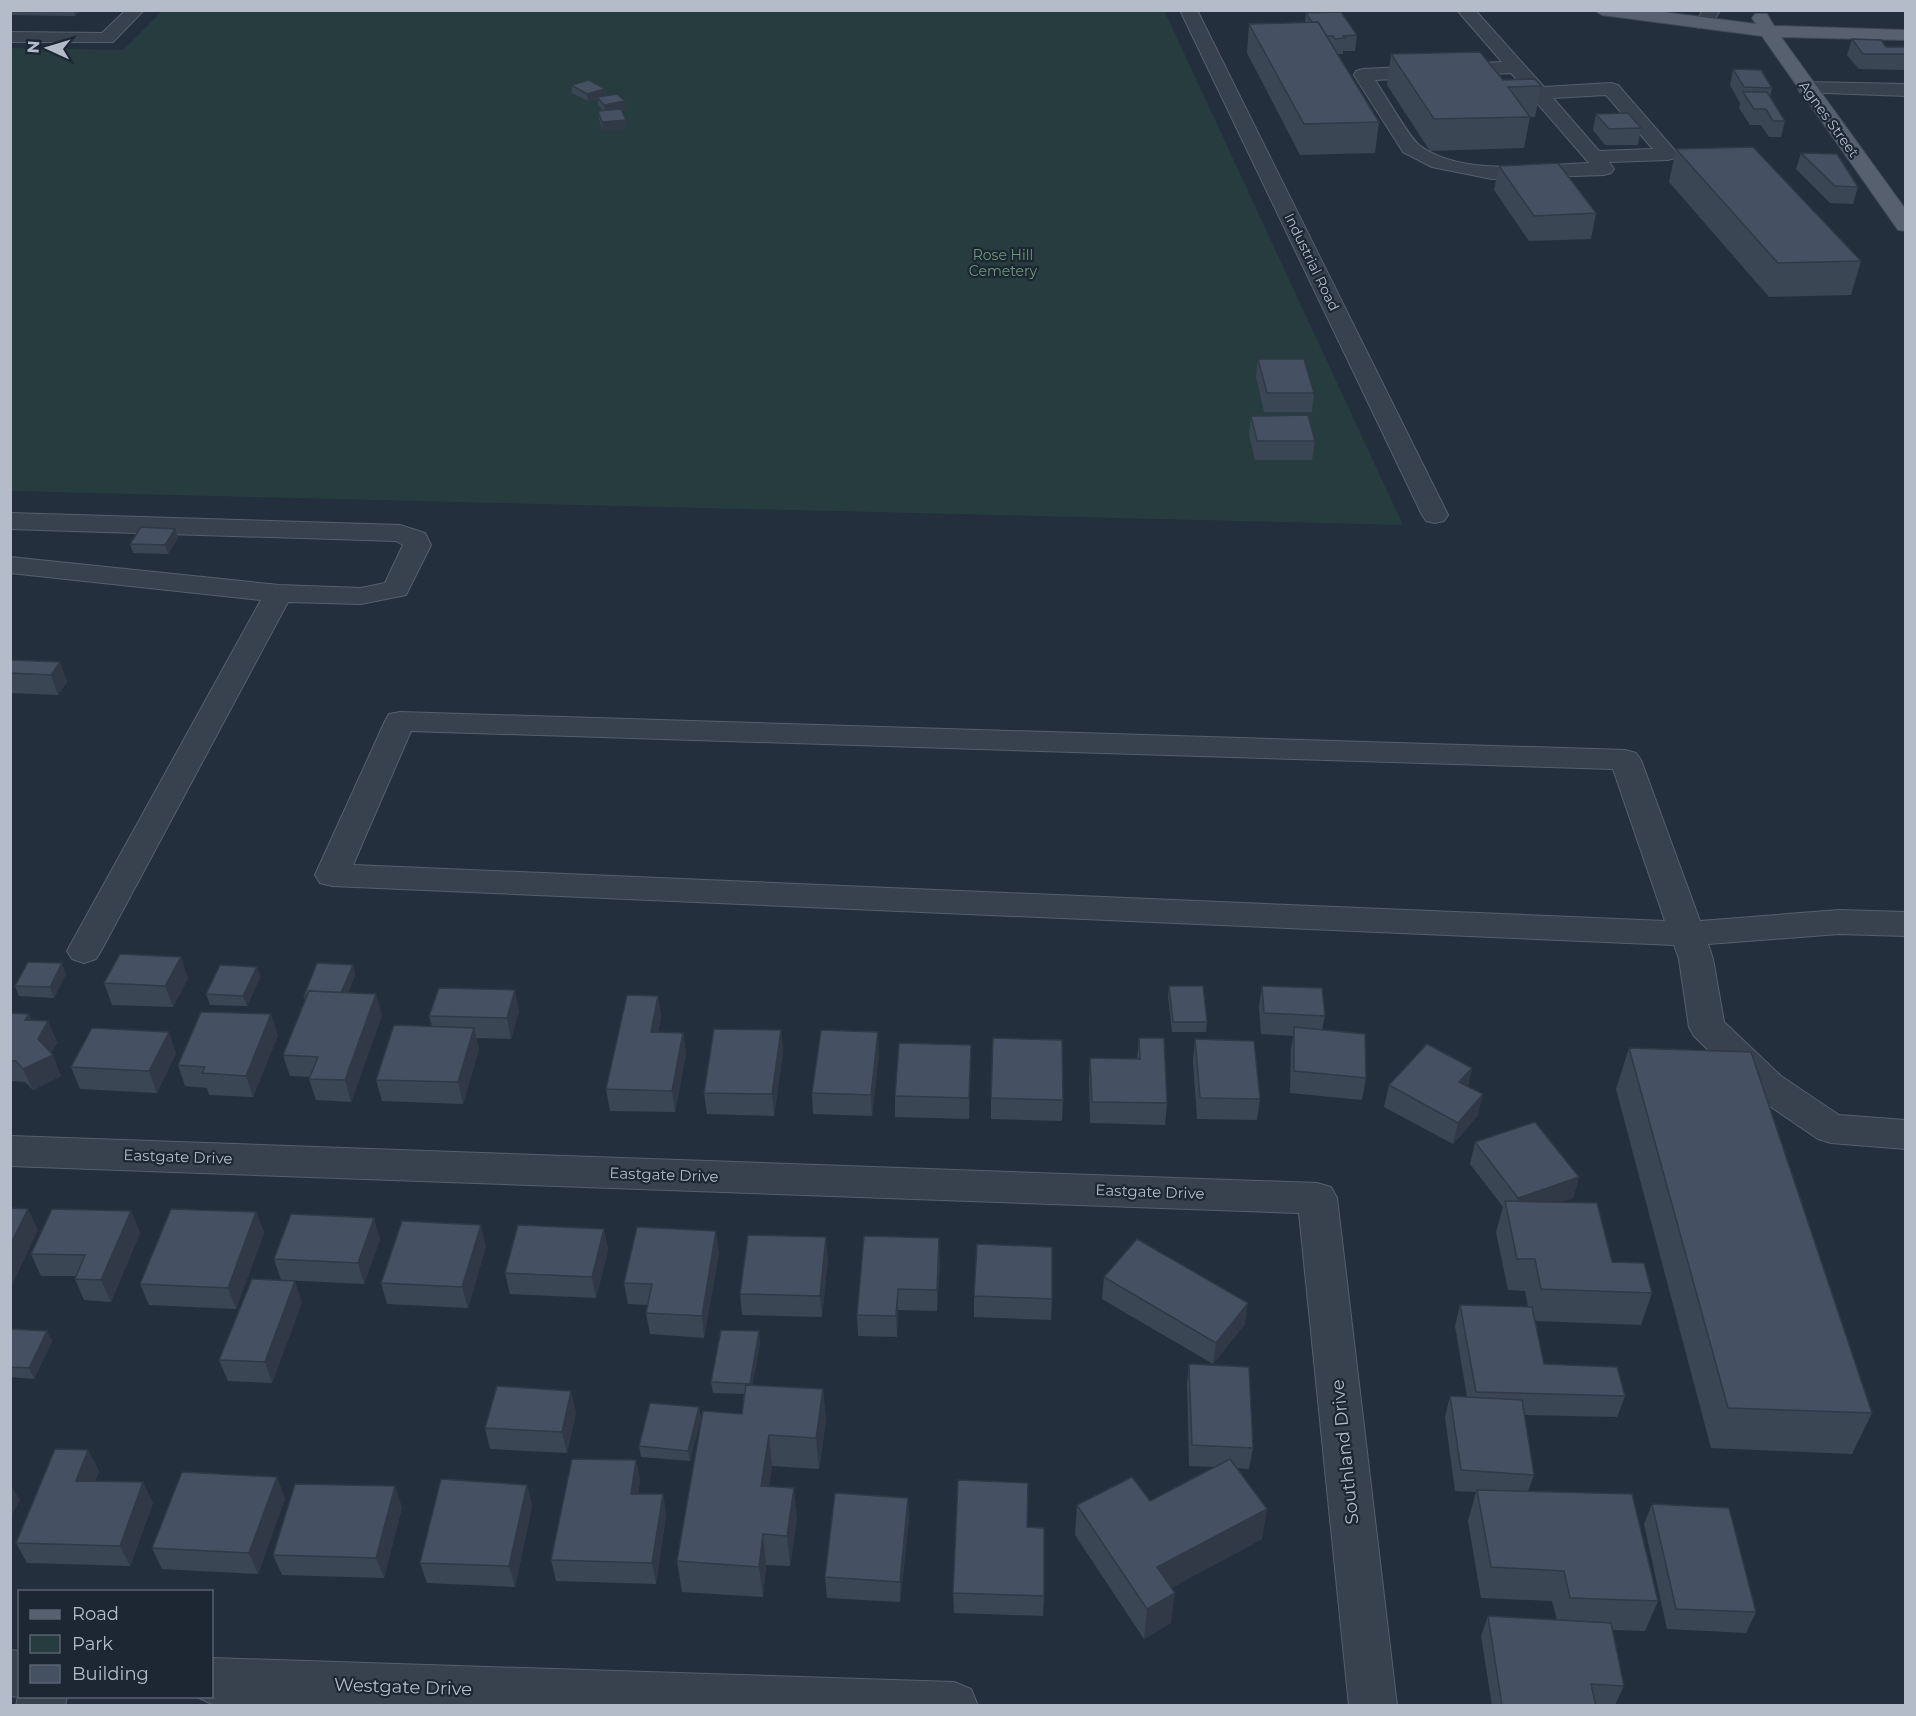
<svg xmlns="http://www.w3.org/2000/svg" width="1916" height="1716" viewBox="0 0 1916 1716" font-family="Montserrat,sans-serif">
  <rect width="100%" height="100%" fill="#242f3e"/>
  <polygon fill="#263c3f" points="163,10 1164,10 1403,525 11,491 11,48 123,50"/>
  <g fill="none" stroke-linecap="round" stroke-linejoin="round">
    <g stroke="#565f6c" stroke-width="2">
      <g id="minor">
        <polygon points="126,10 144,10 113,42 10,42 10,32 102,33"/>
        <polygon points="1180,10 1197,10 1448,515 1444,521 1435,523 1426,521 1422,515"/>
        <path d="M1457,10H1475L1544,87L1611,83L1618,85L1678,154L1675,158L1668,160L1609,162L1614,169L1611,173L1604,175L1492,179L1432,167L1403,152L1354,75L1356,71L1363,69L1502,62ZM1511,73L1589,163C1538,165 1461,177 1419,145C1409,137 1384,93 1375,80ZM1606,95L1653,149L1599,151L1553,98Z"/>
        <polygon points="1703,10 1720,10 1710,28 1698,28 1695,24"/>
        <polygon points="1807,82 1906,84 1906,96 1800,92 1798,88 1800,84"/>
        <polygon points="10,513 400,525 425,533 431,545 406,595 361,604 288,602 101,951 96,959 84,963 72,959 67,951 261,600 10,573 10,557 279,585 361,588 385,583 403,545 396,541 10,529"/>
        <path d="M400,712L1625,750L1636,753L1641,760L1700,921L1839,910L1906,912V936L1839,934L1708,944L1713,959L1724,1022L1781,1076L1839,1115L1906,1120V1149L1831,1143L1818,1139L1755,1096L1694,1036L1689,1027L1679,959L1674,945L332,886L320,883L315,875L385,721L389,714ZM411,731L1613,769L1665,921L353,865Z"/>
        <polygon points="10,1136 1317,1183 1331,1187 1337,1198 1397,1706 1349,1706 1299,1213 10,1166"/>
        <polygon points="10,1650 20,1651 20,1696 67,1696 65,1706 16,1706 18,1697 10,1696"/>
        <polygon points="212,1658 954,1682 971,1689 978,1706 212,1704 195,1696 212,1696"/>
      </g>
    </g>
    <g stroke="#414a57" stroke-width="2">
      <polygon id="major" points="1594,10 1647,10 1756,24 1752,18 1755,14 1767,14 1774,26 1906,30 1906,40 1781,37 1906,210 1906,231 1898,230 1762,36 1602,15"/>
    </g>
    <use href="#minor" fill="#38414e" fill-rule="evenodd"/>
    <use href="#major" fill="#56606e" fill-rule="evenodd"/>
  </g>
  <g fill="#3b4654">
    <polygon points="10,10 81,10 75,16 10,15"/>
    <polygon points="1306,13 1357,35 1355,51 1343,51 1343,54 1337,54 1379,122 1375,153 1300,155 1247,53 1249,24 1305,23"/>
    <polygon points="1852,39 1886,47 1905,47 1905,70 1859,69 1847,55"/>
    <polygon points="1391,54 1503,80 1541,86 1535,117 1530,117 1524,148 1430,151 1387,85"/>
    <polygon points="1733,69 1772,88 1770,97 1785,121 1781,137 1769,137 1761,125 1750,125 1739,108 1740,103 1730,85"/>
    <polygon points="571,85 605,89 606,95 625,109 622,110 626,120 626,128 603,131 599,119 598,111 603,110 598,105 598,99 588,101 572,93"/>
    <polygon points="1596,114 1641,128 1638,145 1605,145 1593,130"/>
    <polygon points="1676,149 1861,261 1851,295 1769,297 1669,182"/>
    <polygon points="1801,153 1858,187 1853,204 1830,203 1796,169"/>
    <polygon points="1499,166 1596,213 1591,239 1529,241 1494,190"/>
    <polygon points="1258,359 1314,393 1312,412 1264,412 1256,377"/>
    <polygon points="1251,416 1315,441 1312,460 1255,460 1249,434"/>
    <polygon points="178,538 168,554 133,553 130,544"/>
    <polygon points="10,660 60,662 67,682 58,695 10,693"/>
    <polygon points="353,965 355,975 348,993 382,1015 351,1102 316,1100 309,1079 310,1077 290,1076 283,1055 305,1001 304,996"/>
    <polygon points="257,967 260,977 247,1006 210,1005 206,994"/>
    <polygon points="66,974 54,998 19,996 15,986"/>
    <polygon points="188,978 173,1007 112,1005 104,983"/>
    <polygon points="1169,986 1207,1022 1206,1032 1172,1032 1168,996"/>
    <polygon points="1262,986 1325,1016 1322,1030 1366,1078 1362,1100 1290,1093 1291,1049 1293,1036 1261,1034 1259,1007"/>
    <polygon points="658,996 661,1017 658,1033 683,1033 686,1054 675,1112 610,1111 606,1089"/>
    <polygon points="519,1011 511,1039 476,1038 479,1049 463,1104 382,1101 376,1080 432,1027 429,1016"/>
    <polygon points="10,1013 29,1014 32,1021 48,1021 57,1043 51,1053 61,1076 33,1090 25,1082 10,1081"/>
    <polygon points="781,1030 783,1051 774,1116 707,1114 704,1093"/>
    <polygon points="278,1035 253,1097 209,1095 207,1088 185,1086 178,1065"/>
    <polygon points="1139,1038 1167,1103 1165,1125 1090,1123 1089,1079 1090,1058 1137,1059"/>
    <polygon points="1195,1039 1260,1099 1257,1120 1197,1119 1193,1061"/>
    <polygon points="971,1045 969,1119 895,1117 895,1096"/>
    <polygon points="1629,1048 1872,1413 1852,1454 1711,1448 1616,1089"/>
    <polygon points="176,1053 157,1093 80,1089 71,1067"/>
    <polygon points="879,1054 872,1116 813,1114 812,1093"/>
    <polygon points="1472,1068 1468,1086 1478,1115 1453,1144 1384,1107 1389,1085"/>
    <polygon points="991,1098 1063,1100 1062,1121 991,1119"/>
    <polygon points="1475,1142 1579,1177 1573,1198 1560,1202 1612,1262 1652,1293 1641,1325 1535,1321 1544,1364 1625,1396 1617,1417 1524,1415 1534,1475 1528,1491 1658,1601 1645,1631 1612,1630 1624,1686 1615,1705 1595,1704 1596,1706 1492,1706 1481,1636 1488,1616 1557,1620 1552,1601 1481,1598 1468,1521 1476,1492 1455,1491 1445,1417 1450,1396 1467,1397 1455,1326 1460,1305 1528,1307 1525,1291 1508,1290 1496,1232 1503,1207 1470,1164"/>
    <polygon points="131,1211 140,1233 111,1302 84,1300 75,1279 76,1276 41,1276 31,1254"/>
    <polygon points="256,1212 264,1233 236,1309 149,1305 140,1284"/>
    <polygon points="604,1229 608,1250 596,1298 510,1294 505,1273"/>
    <polygon points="380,1239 364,1284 281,1280 274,1259"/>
    <polygon points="486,1246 468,1308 387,1304 381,1283"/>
    <polygon points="719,1252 704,1338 650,1334 646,1313 648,1305 628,1304 624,1283"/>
    <polygon points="828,1258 822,1317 742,1315 740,1294"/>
    <polygon points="940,1259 937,1311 898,1310 897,1337 858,1336 857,1315"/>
    <polygon points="1104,1277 1245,1324 1213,1364 1102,1299"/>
    <polygon points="974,1296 1052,1299 1051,1320 974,1317"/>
    <polygon points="302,1302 272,1383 228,1381 219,1360"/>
    <polygon points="10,1329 52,1341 34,1379 10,1377"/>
    <polygon points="760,1342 752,1385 823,1389 826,1420 819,1469 772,1466 769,1486 797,1518 790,1566 766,1565 763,1597 682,1592 677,1561 742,1414 744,1394 713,1393 711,1382"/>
    <polygon points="1189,1364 1253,1448 1249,1469 1237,1468 1262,1539 1171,1588 1171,1623 1144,1639 1075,1535 1077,1505 1150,1501 1215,1467 1189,1466 1187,1385"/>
    <polygon points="699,1407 701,1418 690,1461 641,1457 639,1446"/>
    <polygon points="576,1412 567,1453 490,1449 485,1428"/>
    <polygon points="88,1450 99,1471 95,1481 153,1503 130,1566 27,1563 16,1543"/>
    <polygon points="636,1460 640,1481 638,1494 663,1494 666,1515 656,1584 556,1581 551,1560"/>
    <polygon points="527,1485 532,1506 515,1587 427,1583 420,1563"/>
    <polygon points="285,1498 258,1574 162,1569 152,1548"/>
    <polygon points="908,1498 909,1518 900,1602 827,1598 825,1577"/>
    <polygon points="1652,1504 1756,1612 1746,1633 1667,1629 1644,1524"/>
    <polygon points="402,1507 384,1578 282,1575 273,1555"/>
    <polygon points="1027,1527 1044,1596 1043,1616 954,1613 953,1593"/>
  </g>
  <g fill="#303945">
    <polygon points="74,10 81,10 75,16"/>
    <polygon points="605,89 606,97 597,97 598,99 588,101 587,94"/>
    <polygon points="625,101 625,109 605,113 604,105"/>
    <polygon points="626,120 626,128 603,131 602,122"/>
    <polygon points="175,529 178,538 168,554 165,545"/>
    <polygon points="60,662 67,682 58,695 51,675"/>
    <polygon points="181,957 188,978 173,1007 165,986"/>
    <polygon points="62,963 66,974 54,998 50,987"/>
    <polygon points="353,965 355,975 342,1008 339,998"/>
    <polygon points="257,967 260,977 247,1006 243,996"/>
    <polygon points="515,990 519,1011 511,1039 507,1018"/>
    <polygon points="376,994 382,1015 351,1102 345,1080"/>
    <polygon points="658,996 661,1017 654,1054 651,1032"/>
    <polygon points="29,1014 38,1035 25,1020"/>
    <polygon points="271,1014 278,1035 253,1097 246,1076"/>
    <polygon points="48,1021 57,1043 49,1057 53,1055 61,1076 33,1090 23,1069 38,1039"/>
    <polygon points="474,1028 479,1049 463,1104 458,1082"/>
    <polygon points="781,1030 783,1051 774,1116 772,1094"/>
    <polygon points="169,1032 176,1053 157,1093 149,1071"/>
    <polygon points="878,1032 879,1054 872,1116 871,1095"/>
    <polygon points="683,1033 686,1054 675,1112 672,1091"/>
    <polygon points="971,1045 971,1066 969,1119 969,1098"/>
    <polygon points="1472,1068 1467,1089 1459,1082"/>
    <polygon points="1483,1094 1478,1115 1453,1144 1458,1123"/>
    <polygon points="1579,1177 1573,1198 1512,1219 1518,1198"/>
    <polygon points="28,1209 38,1230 12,1285 10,1282 10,1245"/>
    <polygon points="131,1211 140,1233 111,1302 101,1280"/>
    <polygon points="256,1212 264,1233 236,1309 228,1288"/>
    <polygon points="374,1218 380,1239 364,1284 358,1263"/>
    <polygon points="481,1225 486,1246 468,1308 462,1287"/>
    <polygon points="604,1229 608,1250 596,1298 592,1277"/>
    <polygon points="716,1231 719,1252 704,1338 702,1316"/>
    <polygon points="826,1237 828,1258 822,1317 820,1296"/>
    <polygon points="939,1238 940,1259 937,1311 937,1290"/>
    <polygon points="295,1281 302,1302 272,1383 265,1362"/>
    <polygon points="898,1289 898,1310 897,1337 896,1316"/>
    <polygon points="1248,1303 1245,1324 1213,1364 1216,1343"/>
    <polygon points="47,1331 52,1341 34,1379 29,1368"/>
    <polygon points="759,1331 760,1342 751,1395 750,1384"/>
    <polygon points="823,1389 826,1420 819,1469 816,1438"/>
    <polygon points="571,1391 576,1412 567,1453 562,1432"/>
    <polygon points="699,1407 701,1418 690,1461 688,1451"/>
    <polygon points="769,1435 772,1466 765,1517 761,1486"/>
    <polygon points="88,1450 99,1471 86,1501 76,1481"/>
    <polygon points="636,1460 640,1481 635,1514 631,1494"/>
    <polygon points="277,1477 285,1498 258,1574 249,1553"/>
    <polygon points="143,1482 153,1503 130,1566 120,1546"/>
    <polygon points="10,1484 20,1500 10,1519"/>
    <polygon points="527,1485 532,1506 515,1587 509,1566"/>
    <polygon points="395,1486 402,1507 384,1578 376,1558"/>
    <polygon points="794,1488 797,1518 790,1566 787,1536"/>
    <polygon points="663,1494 666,1515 656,1584 652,1563"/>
    <polygon points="908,1498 909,1518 900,1602 900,1582"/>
    <polygon points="1267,1509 1262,1539 1153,1598 1157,1567"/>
    <polygon points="763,1534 766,1565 763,1597 759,1567"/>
    <polygon points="1175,1593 1171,1623 1144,1639 1147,1609"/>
  </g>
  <g fill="#455162" stroke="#303945" stroke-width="1.5">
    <polygon points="1341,12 1357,35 1343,36 1345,38 1335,39 1333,36 1326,36 1318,22 1312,22 1306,13"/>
    <polygon points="1318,22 1379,122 1304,124 1249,24"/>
    <polygon points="1852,39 1881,40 1886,47 1905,47 1905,54 1863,54"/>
    <polygon points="1480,52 1503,80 1535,79 1541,86 1508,87 1530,117 1434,119 1391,54"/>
    <polygon points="1733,69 1761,70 1772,88 1744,87"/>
    <polygon points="589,80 605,89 587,94 571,85"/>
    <polygon points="1743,92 1767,92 1785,121 1773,121 1766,109 1754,109"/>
    <polygon points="617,94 625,101 604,105 597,97"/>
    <polygon points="621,109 626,120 602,122 598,111"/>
    <polygon points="1628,113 1641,128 1609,129 1596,114"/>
    <polygon points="1753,147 1861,261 1778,263 1676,149"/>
    <polygon points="1801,153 1837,154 1858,187 1835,186"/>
    <polygon points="1558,163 1596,213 1534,216 1499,166"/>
    <polygon points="1258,359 1304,359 1314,393 1267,393"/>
    <polygon points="1308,415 1315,441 1257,441 1251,416"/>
    <polygon points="141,527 175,529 165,545 130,544"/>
    <polygon points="10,660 60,662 51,675 10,673"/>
    <polygon points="120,954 181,957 165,986 104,983"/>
    <polygon points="28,962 62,963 50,987 15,986"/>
    <polygon points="317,963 353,965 341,993 309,991 306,996 304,996"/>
    <polygon points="220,965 257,967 243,996 206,994"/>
    <polygon points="1169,986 1203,986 1207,1022 1173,1022"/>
    <polygon points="1262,986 1322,988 1325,1016 1264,1013"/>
    <polygon points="439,988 515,990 507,1018 429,1016"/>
    <polygon points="309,991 376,994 345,1080 309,1079 318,1057 283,1055"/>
    <polygon points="627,995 658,996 651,1032 683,1033 672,1091 606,1089"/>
    <polygon points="201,1012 271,1014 246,1076 202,1073 205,1067 178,1065"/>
    <polygon points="10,1013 29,1014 25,1020 48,1021 38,1039 53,1055 23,1069 16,1061 10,1061"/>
    <polygon points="394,1025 474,1028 458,1082 376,1080"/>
    <polygon points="1294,1027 1365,1034 1366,1078 1294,1071"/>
    <polygon points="92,1028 169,1032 149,1071 71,1067"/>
    <polygon points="714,1029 781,1030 772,1094 704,1093"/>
    <polygon points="821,1030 878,1032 871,1095 812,1093"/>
    <polygon points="993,1038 1062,1040 1063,1100 991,1098"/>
    <polygon points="1139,1038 1164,1038 1167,1103 1092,1102 1090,1058 1140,1059"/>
    <polygon points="1195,1039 1254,1041 1260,1099 1200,1098"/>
    <polygon points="899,1043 971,1045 969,1098 895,1096"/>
    <polygon points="1427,1044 1472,1068 1459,1082 1483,1094 1458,1123 1389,1085"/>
    <polygon points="1629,1048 1751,1052 1872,1413 1728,1408"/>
    <polygon points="1535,1122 1579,1177 1518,1198 1475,1142"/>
    <polygon points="1505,1201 1597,1203 1612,1262 1644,1263 1652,1293 1541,1289 1535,1259 1517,1259"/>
    <polygon points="10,1208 28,1209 10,1245"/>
    <polygon points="52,1209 131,1211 101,1280 75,1279 85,1255 31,1254"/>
    <polygon points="171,1209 256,1212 228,1288 140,1284"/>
    <polygon points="291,1214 374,1218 358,1263 274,1259"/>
    <polygon points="402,1221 481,1225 462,1287 381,1283"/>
    <polygon points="518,1225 604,1229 592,1277 505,1273"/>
    <polygon points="637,1227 716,1231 702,1316 646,1313 652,1284 624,1283"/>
    <polygon points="748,1235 826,1237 820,1296 740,1294"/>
    <polygon points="864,1236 939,1238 937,1290 898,1289 896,1316 857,1315"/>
    <polygon points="1137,1239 1248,1303 1216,1343 1104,1277"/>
    <polygon points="977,1244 1052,1247 1052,1299 974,1296"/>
    <polygon points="252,1279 295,1281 265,1362 219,1360"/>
    <polygon points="1460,1305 1532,1307 1544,1364 1617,1367 1625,1396 1476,1392"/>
    <polygon points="10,1329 47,1331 29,1368 10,1367"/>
    <polygon points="721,1330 759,1331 750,1384 711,1382"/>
    <polygon points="1189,1364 1249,1367 1253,1448 1192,1445"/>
    <polygon points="746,1385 823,1389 816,1438 769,1435 761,1486 794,1488 787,1536 763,1534 759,1567 677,1561 703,1411 742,1414"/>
    <polygon points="497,1386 571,1391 562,1432 485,1428"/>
    <polygon points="1450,1396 1522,1400 1534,1475 1461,1470"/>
    <polygon points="650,1403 699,1407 688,1451 639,1446"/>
    <polygon points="55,1449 88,1450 76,1481 143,1482 120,1546 16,1543"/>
    <polygon points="572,1459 636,1460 631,1494 663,1494 652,1563 551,1560"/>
    <polygon points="1230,1459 1267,1509 1157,1567 1175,1593 1147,1609 1077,1505 1132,1477 1150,1501"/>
    <polygon points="182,1472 277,1477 249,1553 152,1548"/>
    <polygon points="441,1479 527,1485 509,1566 420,1563"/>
    <polygon points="958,1480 1028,1483 1027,1527 1044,1528 1044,1596 953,1593"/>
    <polygon points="295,1484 395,1486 376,1558 273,1555"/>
    <polygon points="1477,1490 1632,1494 1658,1601 1570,1598 1564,1571 1491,1567"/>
    <polygon points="835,1493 908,1498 900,1582 825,1577"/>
    <polygon points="1652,1504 1729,1508 1756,1612 1676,1609"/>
    <polygon points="1488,1616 1611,1623 1624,1686 1591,1684 1596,1706 1502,1705"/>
  </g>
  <g text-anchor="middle" stroke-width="4.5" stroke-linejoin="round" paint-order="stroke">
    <g font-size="14" fill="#b4bcc9" stroke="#1d2633">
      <text transform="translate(1829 119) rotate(54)" y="5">Agnes Street</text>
      <text transform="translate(1312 262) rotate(64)" y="5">Industrial Road</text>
    </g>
    <g font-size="14" fill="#6b9a76" stroke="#1d2633">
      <text x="1003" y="260">Rose Hill<tspan x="1003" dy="16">Cemetery</tspan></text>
    </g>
    <g font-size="15" fill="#b4bcc9" stroke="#1d2633">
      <text transform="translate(178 1157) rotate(2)" y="5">Eastgate Drive</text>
      <text transform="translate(664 1175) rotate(2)" y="5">Eastgate Drive</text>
      <text transform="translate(1150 1192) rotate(2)" y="5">Eastgate Drive</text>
    </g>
    <g font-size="18" fill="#b4bcc9" stroke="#1d2633">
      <text transform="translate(1345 1452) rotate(-96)" y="6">Southland Drive</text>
      <text transform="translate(403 1687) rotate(2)" y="6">Westgate Drive</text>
    </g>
  </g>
  <rect width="1916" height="1716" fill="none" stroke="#b4bcc9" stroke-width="24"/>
  <rect x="18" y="1590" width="195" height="108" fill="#1d2633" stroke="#59626f" stroke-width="1.5"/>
  <rect x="30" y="1610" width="30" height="9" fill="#56606e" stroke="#59626f" stroke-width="1.5"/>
  <text x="72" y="1620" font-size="18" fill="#b4bcc9">Road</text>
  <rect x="30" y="1635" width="30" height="18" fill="#263c3f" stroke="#59626f" stroke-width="1.5"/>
  <text x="72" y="1650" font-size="18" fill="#b4bcc9">Park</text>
  <rect x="30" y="1665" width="30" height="18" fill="#455162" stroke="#59626f" stroke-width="1.5"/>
  <text x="72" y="1680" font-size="18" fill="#b4bcc9">Building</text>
  <g transform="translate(48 48) rotate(274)" stroke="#1d2633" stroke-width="4.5" paint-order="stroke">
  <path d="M0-4.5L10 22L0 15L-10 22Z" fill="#b4bcc9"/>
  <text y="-9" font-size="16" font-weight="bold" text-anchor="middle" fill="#b4bcc9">N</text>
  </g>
</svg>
